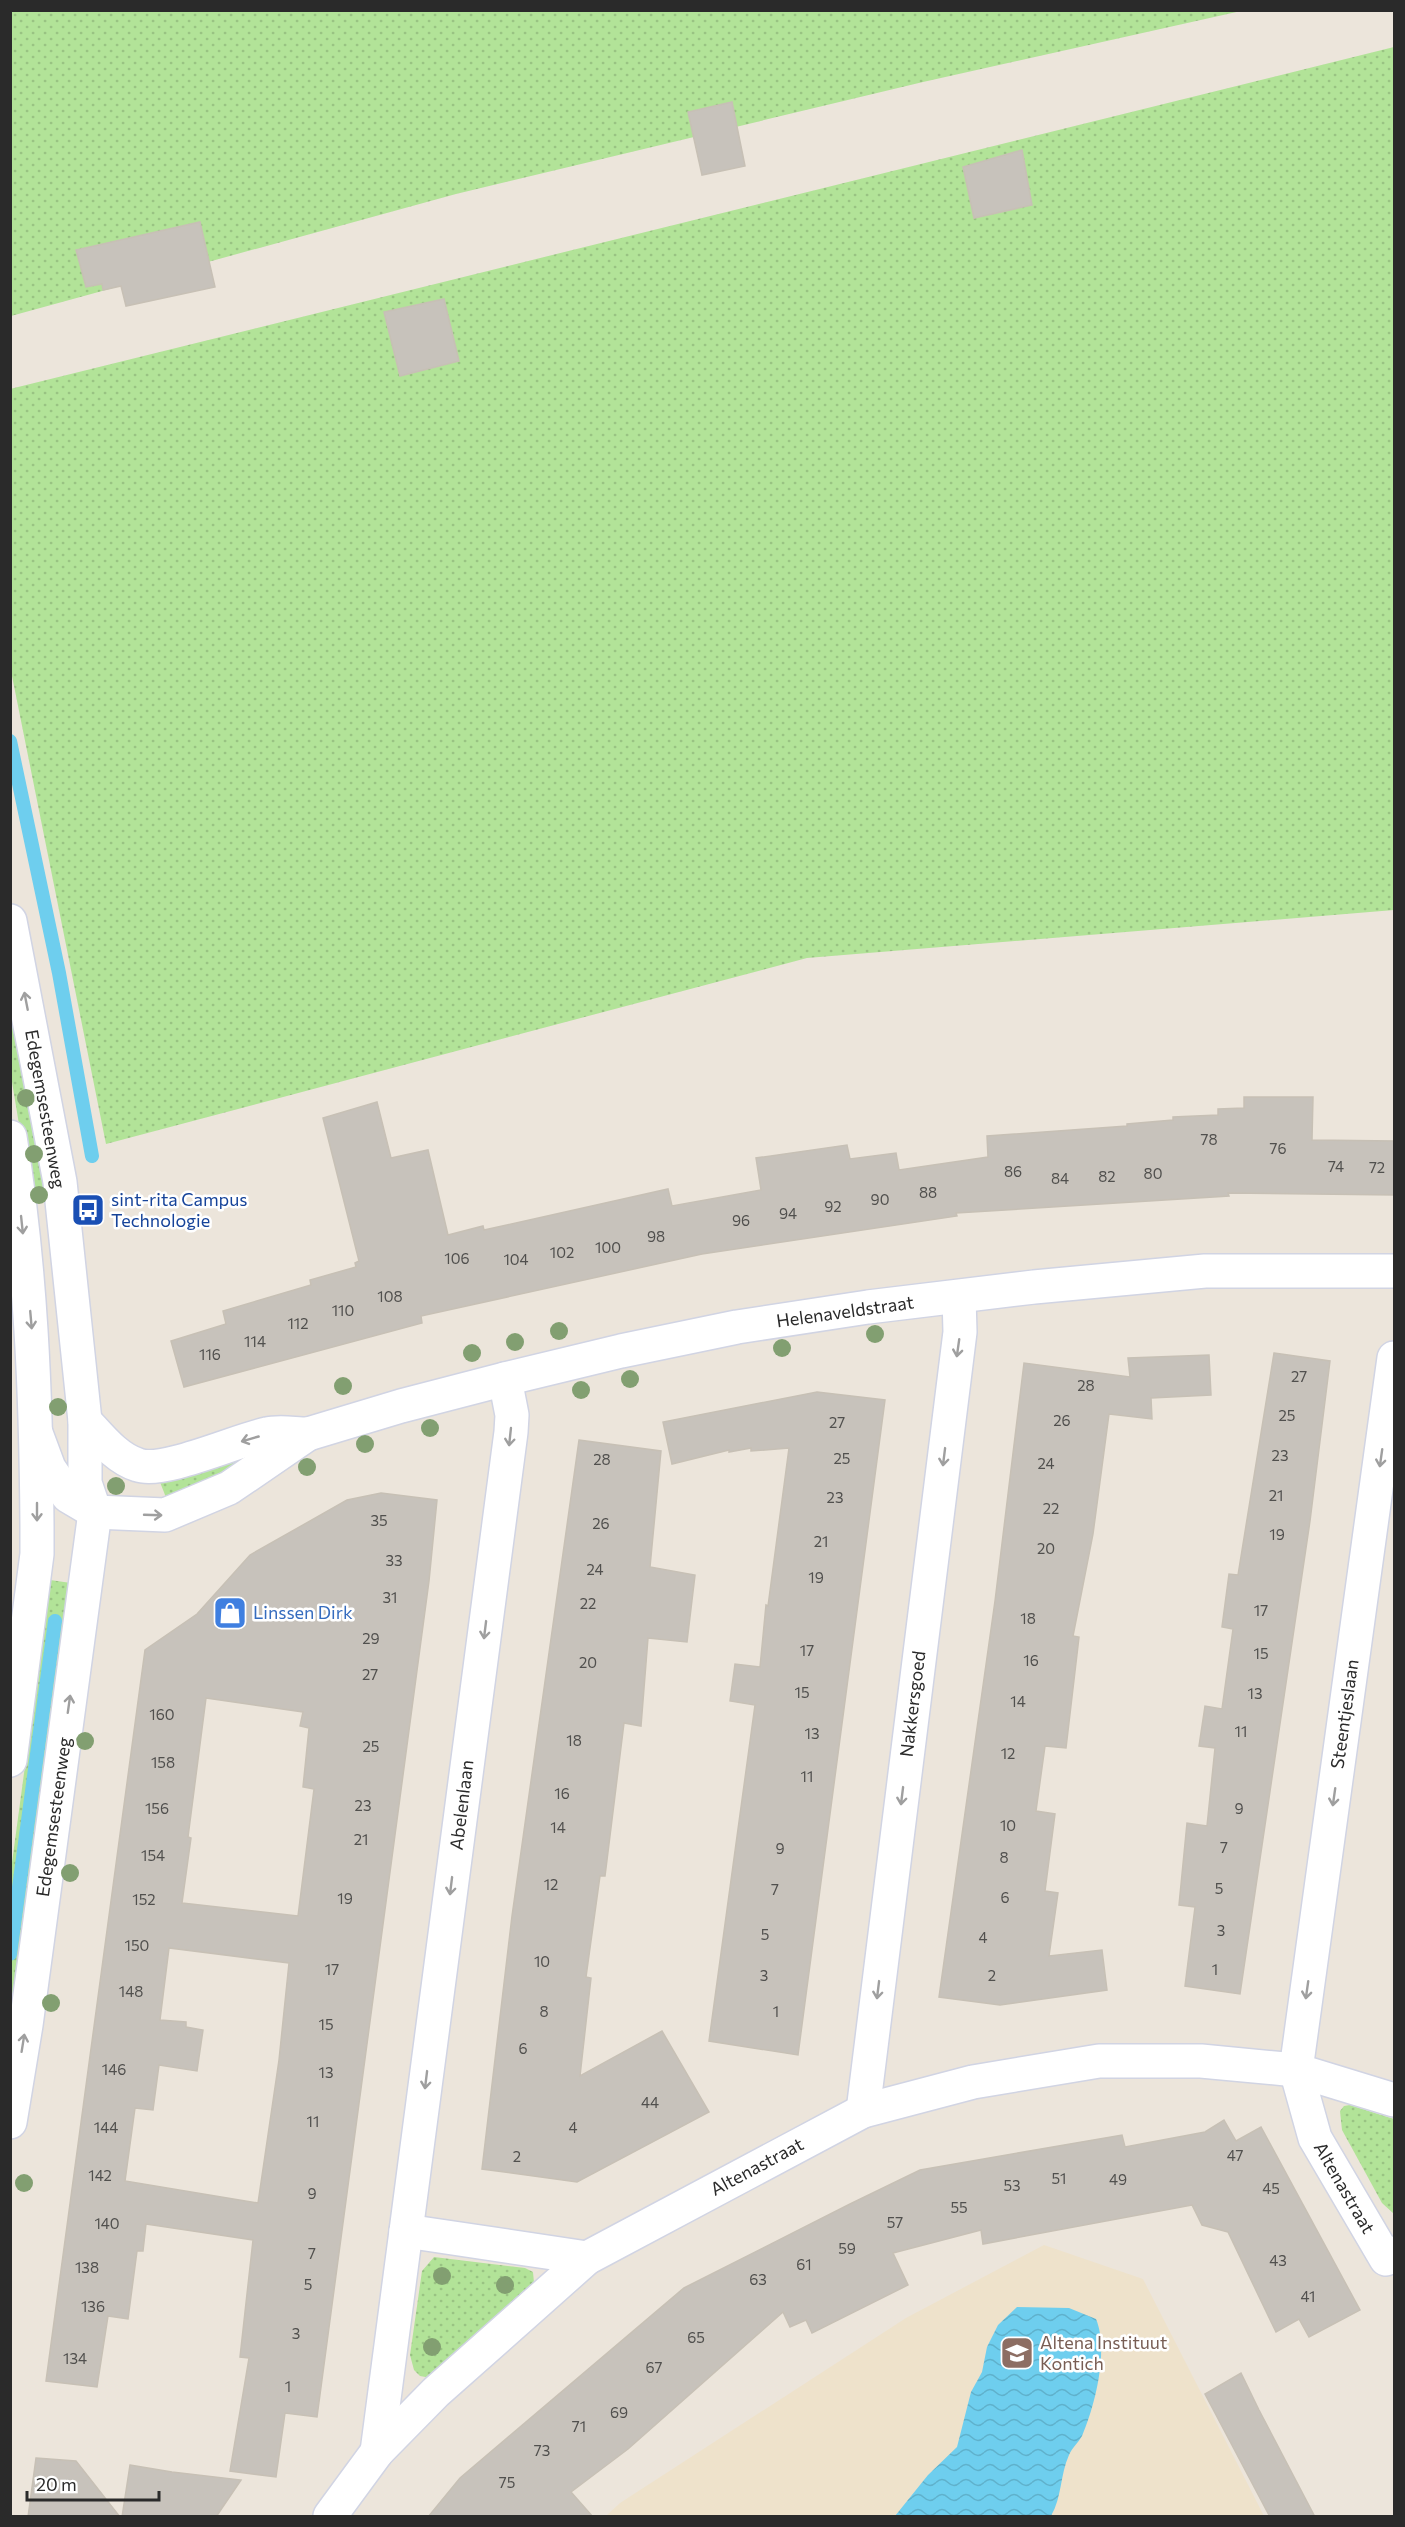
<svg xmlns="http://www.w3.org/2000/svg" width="1405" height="2527" viewBox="0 0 1405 2527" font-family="Commissioner,sans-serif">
  <defs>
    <pattern id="green-dots" width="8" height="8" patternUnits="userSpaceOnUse" patternTransform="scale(1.5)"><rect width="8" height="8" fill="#b2e398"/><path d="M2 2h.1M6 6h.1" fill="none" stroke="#99c383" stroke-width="1.8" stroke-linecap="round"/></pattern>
    <pattern id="water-waves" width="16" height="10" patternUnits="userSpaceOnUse" patternTransform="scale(1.5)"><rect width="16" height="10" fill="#6eceee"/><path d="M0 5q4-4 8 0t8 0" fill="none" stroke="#5fb1cc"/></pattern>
  </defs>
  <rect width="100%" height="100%" fill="#ece5db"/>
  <polygon fill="#eee2cb" points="1044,2245 1143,2279 1264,2516 606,2516 620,2503 906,2318"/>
  <g fill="url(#green-dots)">
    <polygon points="11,11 1241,11 923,82 456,194 11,316"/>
    <polygon points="1394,47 1394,910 807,958 106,1144 11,671 10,389"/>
    <polygon points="10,969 51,1201 32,1203 11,1076"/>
    <polygon points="234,1458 237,1461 235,1469 167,1500 158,1477"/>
    <polygon points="50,1580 71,1583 16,2011 11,2011 11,1870"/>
    <polygon points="1350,2105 1394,2119 1394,2214 1382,2203 1342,2130 1340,2111 1344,2106"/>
    <polygon points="434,2257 525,2268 533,2272 534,2283 431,2378 420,2376 414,2370 410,2355 422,2271"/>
  </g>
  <path fill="url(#water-waves)" d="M1017,2307L1069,2308L1096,2319C1109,2350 1095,2406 1082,2436C1078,2443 1072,2448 1069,2455C1060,2475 1062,2497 1051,2516H895L928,2475L957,2447L971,2392L982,2372L987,2347L998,2325Z"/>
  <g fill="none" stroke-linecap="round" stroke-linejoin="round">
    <g stroke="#6eceee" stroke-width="14">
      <polyline points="10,741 59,973 92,1156"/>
      <polyline points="10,1954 55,1621"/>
    </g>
  </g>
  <g fill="#c7c2bb" stroke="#c7c0b5" stroke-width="1.5" fill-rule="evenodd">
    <polygon points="732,102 745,166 702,175 688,112"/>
    <polygon points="1022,150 1032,205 974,218 963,167"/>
    <polygon points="200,222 215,287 126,306 121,286 103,290 102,284 86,287 76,250"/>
    <polygon points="444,299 459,361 400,376 384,312"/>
    <polygon points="1244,1097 1313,1097 1312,1140 1395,1141 1395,1195 1228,1193 1229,1196 956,1213 957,1216 702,1254 421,1316 422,1323 184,1387 171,1341 226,1324 223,1311 311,1285 310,1280 356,1267 355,1263 359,1261 323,1118 377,1102 391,1158 428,1150 448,1235 483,1226 484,1230 668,1189 672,1206 761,1190 756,1158 847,1145 850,1159 896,1153 899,1170 988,1157 987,1136 1127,1126 1127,1124 1173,1120 1173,1117 1218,1115 1218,1109 1244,1108"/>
    <polygon points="1274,1353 1330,1361 1310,1521 1240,1994 1185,1986 1195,1907 1179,1905 1187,1823 1207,1826 1215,1748 1199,1746 1205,1706 1222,1709 1233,1629 1222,1627 1229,1574 1238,1575"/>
    <polygon points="1209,1355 1211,1395 1151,1398 1152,1419 1109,1414 1093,1534 1073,1636 1079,1637 1066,1748 1045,1746 1036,1811 1055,1814 1045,1891 1058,1893 1049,1956 1102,1950 1107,1990 1000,2005 939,1997 995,1601 1024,1363 1130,1377 1128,1358"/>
    <polygon points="817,1392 885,1400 798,2055 709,2041 755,1705 730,1701 735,1664 760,1667 766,1605 768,1606 789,1448 751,1451 751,1448 729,1452 729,1450 672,1464 663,1422"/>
    <polygon points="579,1440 661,1451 650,1567 695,1575 687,1642 648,1638 641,1726 624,1723 605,1876 600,1876 586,1977 591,1978 580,2076 662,2031 709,2112 577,2182 482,2169 512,1916"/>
    <path d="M381,1493L437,1500L429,1581L317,2417L285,2413L276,2477L230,2471L249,2358L240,2357L253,2240L146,2224L143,2251H137L128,2319L108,2316L97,2387L46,2381L145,1650L197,1614L250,1555L347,1500ZM206,1698L303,1712L300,1726L309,1728L303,1787L314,1789L298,1916L182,1903L191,1838L188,1837ZM169,1948L289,1963L279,2060L258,2203L125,2181L135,2108L153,2110L159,2065L197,2071L203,2030L186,2027V2022L160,2020Z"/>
    <polygon points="1224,2120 1236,2141 1261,2127 1360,2310 1309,2337 1299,2319 1276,2332 1228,2232 1202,2225 1192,2205 983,2244 981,2230 893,2253 908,2285 812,2333 806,2320 790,2327 783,2312 628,2449 571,2492 593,2517 428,2517 460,2478 684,2288 850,2204 920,2170 1122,2135 1125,2147 1205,2132"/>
    <polygon points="1241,2373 1259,2410 1315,2517 1270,2517 1205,2394"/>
    <polygon points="36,2458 76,2461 120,2517 28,2517"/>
    <polygon points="130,2465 172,2472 241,2480 216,2517 122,2517"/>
  </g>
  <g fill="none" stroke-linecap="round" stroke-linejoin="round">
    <g stroke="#d1d4e3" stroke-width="36">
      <g id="minor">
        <polyline points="10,921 60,1182 85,1421 85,1483 95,1512 26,2025 10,2122"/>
        <path d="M10,1137C31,1266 36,1395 37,1525V1554L10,1760"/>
        <polyline points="1394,1358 1296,2070 1315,2138 1386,2259 1394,2253"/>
        <path d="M85,1421C101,1438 116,1458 138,1465C164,1474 237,1440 267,1434C279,1431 295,1434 308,1434"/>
        <polyline points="36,1433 49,1468 68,1496 95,1512 165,1515 229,1488 308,1434 401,1406 505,1379 621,1351 737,1327 868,1307 1034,1287 1205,1271 1394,1271"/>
        <polyline points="863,2111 960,1332 959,1297"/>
        <polyline points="406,2231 587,2258"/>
        <polyline points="377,2452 511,1432 512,1415 505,1379"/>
        <polyline points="330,2516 377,2452 436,2392 587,2258 863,2111 973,2082 1099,2061 1201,2061 1296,2070 1394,2100"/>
      </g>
    </g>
    <use href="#minor" stroke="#fff" stroke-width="33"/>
  </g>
  <g fill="#829f71">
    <circle cx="26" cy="1098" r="9"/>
    <circle cx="34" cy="1154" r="9"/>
    <circle cx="39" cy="1195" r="9"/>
    <circle cx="559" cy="1331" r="9"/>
    <circle cx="875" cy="1334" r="9"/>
    <circle cx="515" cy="1342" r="9"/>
    <circle cx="782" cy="1348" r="9"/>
    <circle cx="472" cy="1353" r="9"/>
    <circle cx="630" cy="1379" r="9"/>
    <circle cx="343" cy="1386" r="9"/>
    <circle cx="581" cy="1390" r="9"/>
    <circle cx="58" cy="1407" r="9"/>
    <circle cx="430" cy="1428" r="9"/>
    <circle cx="365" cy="1444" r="9"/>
    <circle cx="307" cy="1467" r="9"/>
    <circle cx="116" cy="1486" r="9"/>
    <circle cx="85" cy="1741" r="9"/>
    <circle cx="70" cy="1873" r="9"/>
    <circle cx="51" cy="2003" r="9"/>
    <circle cx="24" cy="2183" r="9"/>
    <circle cx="442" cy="2276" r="9"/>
    <circle cx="505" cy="2285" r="9"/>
    <circle cx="432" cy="2347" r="9"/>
  </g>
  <defs><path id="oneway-shaft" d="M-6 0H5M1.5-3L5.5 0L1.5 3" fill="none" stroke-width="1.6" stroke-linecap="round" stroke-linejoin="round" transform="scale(1.5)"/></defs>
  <g stroke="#9f9f9f">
    <use href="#oneway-shaft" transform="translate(26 1001) rotate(-101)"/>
    <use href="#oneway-shaft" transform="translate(22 1225) rotate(84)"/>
    <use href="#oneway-shaft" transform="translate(31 1320) rotate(85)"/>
    <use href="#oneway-shaft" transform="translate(958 1348) rotate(98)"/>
    <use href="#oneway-shaft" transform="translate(510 1437) rotate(96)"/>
    <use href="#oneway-shaft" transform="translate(250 1439) rotate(164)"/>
    <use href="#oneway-shaft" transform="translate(944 1457) rotate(97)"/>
    <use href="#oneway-shaft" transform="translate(1381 1458) rotate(98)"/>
    <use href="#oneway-shaft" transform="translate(37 1512) rotate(90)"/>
    <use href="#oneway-shaft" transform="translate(153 1515) rotate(2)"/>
    <use href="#oneway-shaft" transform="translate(485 1630) rotate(97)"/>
    <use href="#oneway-shaft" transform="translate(69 1704) rotate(-82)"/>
    <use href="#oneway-shaft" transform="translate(902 1796) rotate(97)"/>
    <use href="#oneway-shaft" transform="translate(1334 1797) rotate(98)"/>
    <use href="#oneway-shaft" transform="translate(451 1886) rotate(97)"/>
    <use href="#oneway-shaft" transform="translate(878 1990) rotate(97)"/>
    <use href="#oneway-shaft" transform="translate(1307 1990) rotate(98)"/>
    <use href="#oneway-shaft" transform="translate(23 2043) rotate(-81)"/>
    <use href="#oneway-shaft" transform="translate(426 2080) rotate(97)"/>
  </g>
  <defs>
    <g id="bus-square" transform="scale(1.725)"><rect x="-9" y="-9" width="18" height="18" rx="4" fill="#1a4fb4" stroke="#fff"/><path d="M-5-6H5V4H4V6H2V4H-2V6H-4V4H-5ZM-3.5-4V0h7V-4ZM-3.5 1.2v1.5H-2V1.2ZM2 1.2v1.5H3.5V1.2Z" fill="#fff"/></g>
    <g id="shop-square" transform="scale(1.725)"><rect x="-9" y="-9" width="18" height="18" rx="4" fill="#3f7fe0" stroke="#fff"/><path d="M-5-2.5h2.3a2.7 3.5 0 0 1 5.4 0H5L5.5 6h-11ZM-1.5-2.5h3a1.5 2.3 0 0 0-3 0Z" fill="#fff"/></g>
    <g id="school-square" transform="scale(1.725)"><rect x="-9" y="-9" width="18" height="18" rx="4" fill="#8d6e63" stroke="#fff"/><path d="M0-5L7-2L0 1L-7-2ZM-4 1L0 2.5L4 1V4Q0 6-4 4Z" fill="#fff"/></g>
  </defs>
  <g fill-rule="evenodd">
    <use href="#bus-square" x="88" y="1210"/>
    <use href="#shop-square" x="230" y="1613"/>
    <use href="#school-square" x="1017" y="2353"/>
  </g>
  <g text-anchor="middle" stroke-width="5" stroke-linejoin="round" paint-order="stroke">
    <g font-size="15" fill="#51504e">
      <text x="1209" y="1145">78</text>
      <text x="1278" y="1154">76</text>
      <text x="1336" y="1172">74</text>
      <text x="1377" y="1173">72</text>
      <text x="1013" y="1177">86</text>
      <text x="1153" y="1179">80</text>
      <text x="1107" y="1182">82</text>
      <text x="1060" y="1184">84</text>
      <text x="928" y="1198">88</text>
      <text x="880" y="1205">90</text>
      <text x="833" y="1212">92</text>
      <text x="788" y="1219">94</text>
      <text x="741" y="1226">96</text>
      <text x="656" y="1242">98</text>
      <text x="608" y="1253">100</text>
      <text x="562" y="1258">102</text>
      <text x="457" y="1264">106</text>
      <text x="516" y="1265">104</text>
      <text x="390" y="1302">108</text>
      <text x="343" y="1316">110</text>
      <text x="298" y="1329">112</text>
      <text x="255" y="1347">114</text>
      <text x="210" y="1360">116</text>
      <text x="1299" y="1382">27</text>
      <text x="1086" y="1391">28</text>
      <text x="1287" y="1421">25</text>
      <text x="1062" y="1426">26</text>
      <text x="837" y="1428">27</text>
      <text x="1280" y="1461">23</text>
      <text x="842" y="1464">25</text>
      <text x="602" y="1465">28</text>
      <text x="1046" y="1469">24</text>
      <text x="1276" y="1501">21</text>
      <text x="835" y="1503">23</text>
      <text x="1051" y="1514">22</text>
      <text x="379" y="1526">35</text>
      <text x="601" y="1529">26</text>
      <text x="1277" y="1540">19</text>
      <text x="821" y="1547">21</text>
      <text x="1046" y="1554">20</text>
      <text x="394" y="1566">33</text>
      <text x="595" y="1575">24</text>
      <text x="816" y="1583">19</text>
      <text x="390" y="1603">31</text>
      <text x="588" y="1609">22</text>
      <text x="1261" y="1616">17</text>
      <text x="1028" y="1624">18</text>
      <text x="371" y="1644">29</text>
      <text x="807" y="1656">17</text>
      <text x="1261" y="1659">15</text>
      <text x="1031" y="1666">16</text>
      <text x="588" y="1668">20</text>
      <text x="370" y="1680">27</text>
      <text x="802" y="1698">15</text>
      <text x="1255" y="1699">13</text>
      <text x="1018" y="1707">14</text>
      <text x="162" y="1720">160</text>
      <text x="1241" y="1737">11</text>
      <text x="812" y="1739">13</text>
      <text x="574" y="1746">18</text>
      <text x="371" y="1752">25</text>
      <text x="1008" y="1759">12</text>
      <text x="163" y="1768">158</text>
      <text x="807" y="1782">11</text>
      <text x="562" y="1799">16</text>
      <text x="363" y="1811">23</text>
      <text x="157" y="1814">156</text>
      <text x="1239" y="1814">9</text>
      <text x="1008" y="1831">10</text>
      <text x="558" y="1833">14</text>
      <text x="361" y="1845">21</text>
      <text x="1224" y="1853">7</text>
      <text x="780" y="1854">9</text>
      <text x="153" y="1861">154</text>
      <text x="1004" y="1863">8</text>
      <text x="551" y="1890">12</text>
      <text x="1219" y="1894">5</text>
      <text x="775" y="1895">7</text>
      <text x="1005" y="1903">6</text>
      <text x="345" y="1904">19</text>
      <text x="144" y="1905">152</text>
      <text x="1221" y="1936">3</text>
      <text x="765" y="1940">5</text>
      <text x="983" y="1943">4</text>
      <text x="137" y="1951">150</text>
      <text x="542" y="1967">10</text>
      <text x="332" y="1975">17</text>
      <text x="1215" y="1975">1</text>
      <text x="764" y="1981">3</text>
      <text x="992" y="1981">2</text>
      <text x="131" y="1997">148</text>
      <text x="544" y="2017">8</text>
      <text x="776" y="2017">1</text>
      <text x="326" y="2030">15</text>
      <text x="523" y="2054">6</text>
      <text x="114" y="2075">146</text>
      <text x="326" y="2078">13</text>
      <text x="650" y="2108">44</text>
      <text x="313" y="2127">11</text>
      <text x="106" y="2133">144</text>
      <text x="573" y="2133">4</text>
      <text x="1235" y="2161">47</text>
      <text x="517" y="2162">2</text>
      <text x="100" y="2181">142</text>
      <text x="1059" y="2184">51</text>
      <text x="1118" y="2185">49</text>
      <text x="1012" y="2191">53</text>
      <text x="1271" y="2194">45</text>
      <text x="312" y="2199">9</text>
      <text x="959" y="2213">55</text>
      <text x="895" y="2228">57</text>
      <text x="107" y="2229">140</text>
      <text x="847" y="2254">59</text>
      <text x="312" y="2259">7</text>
      <text x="1278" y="2266">43</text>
      <text x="804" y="2270">61</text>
      <text x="87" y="2273">138</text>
      <text x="758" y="2285">63</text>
      <text x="308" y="2290">5</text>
      <text x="1308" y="2302">41</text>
      <text x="93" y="2312">136</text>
      <text x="296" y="2339">3</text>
      <text x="696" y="2343">65</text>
      <text x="75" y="2364">134</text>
      <text x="654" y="2373">67</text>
      <text x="288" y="2392">1</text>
      <text x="619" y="2418">69</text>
      <text x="579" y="2432">71</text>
      <text x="542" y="2456">73</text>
      <text x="507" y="2488">75</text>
    </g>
    <g font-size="18" fill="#2a2a2a" stroke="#fff">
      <text transform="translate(45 1109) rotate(80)" y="6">Edegemsesteenweg</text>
      <text transform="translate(845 1312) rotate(-8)" y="6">Helenaveldstraat</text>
      <text transform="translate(913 1704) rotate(-83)" y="6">Nakkersgoed</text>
      <text transform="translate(1345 1714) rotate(-82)" y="6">Steentjeslaan</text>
      <text transform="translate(462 1805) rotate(-83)" y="6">Abelenlaan</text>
      <text transform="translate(54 1817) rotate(-82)" y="6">Edegemsesteenweg</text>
      <text transform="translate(757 2167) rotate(-28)" y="6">Altenastraat</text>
      <text transform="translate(1344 2188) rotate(60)" y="6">Altenastraat</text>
    </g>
    <g font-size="18" fill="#164399" stroke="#fff" text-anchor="start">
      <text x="111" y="1206">sint-rita Campus<tspan x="111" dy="21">Technologie</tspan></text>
    </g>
    <g font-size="18" fill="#366cbe" stroke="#fff" text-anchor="start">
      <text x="253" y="1619">Linssen Dirk</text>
    </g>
    <g font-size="18" fill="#785e54" stroke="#fff" text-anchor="start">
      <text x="1040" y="2349">Altena Instituut<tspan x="1040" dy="21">Kontich</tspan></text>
    </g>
  </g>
  <rect width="1405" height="2527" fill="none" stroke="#2a2a2a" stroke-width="24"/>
  <path d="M27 2491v9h132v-9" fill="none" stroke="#2a2a2a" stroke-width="3"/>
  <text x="36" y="2491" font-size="18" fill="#2a2a2a" stroke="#ffffff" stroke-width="4.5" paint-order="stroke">20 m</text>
</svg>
